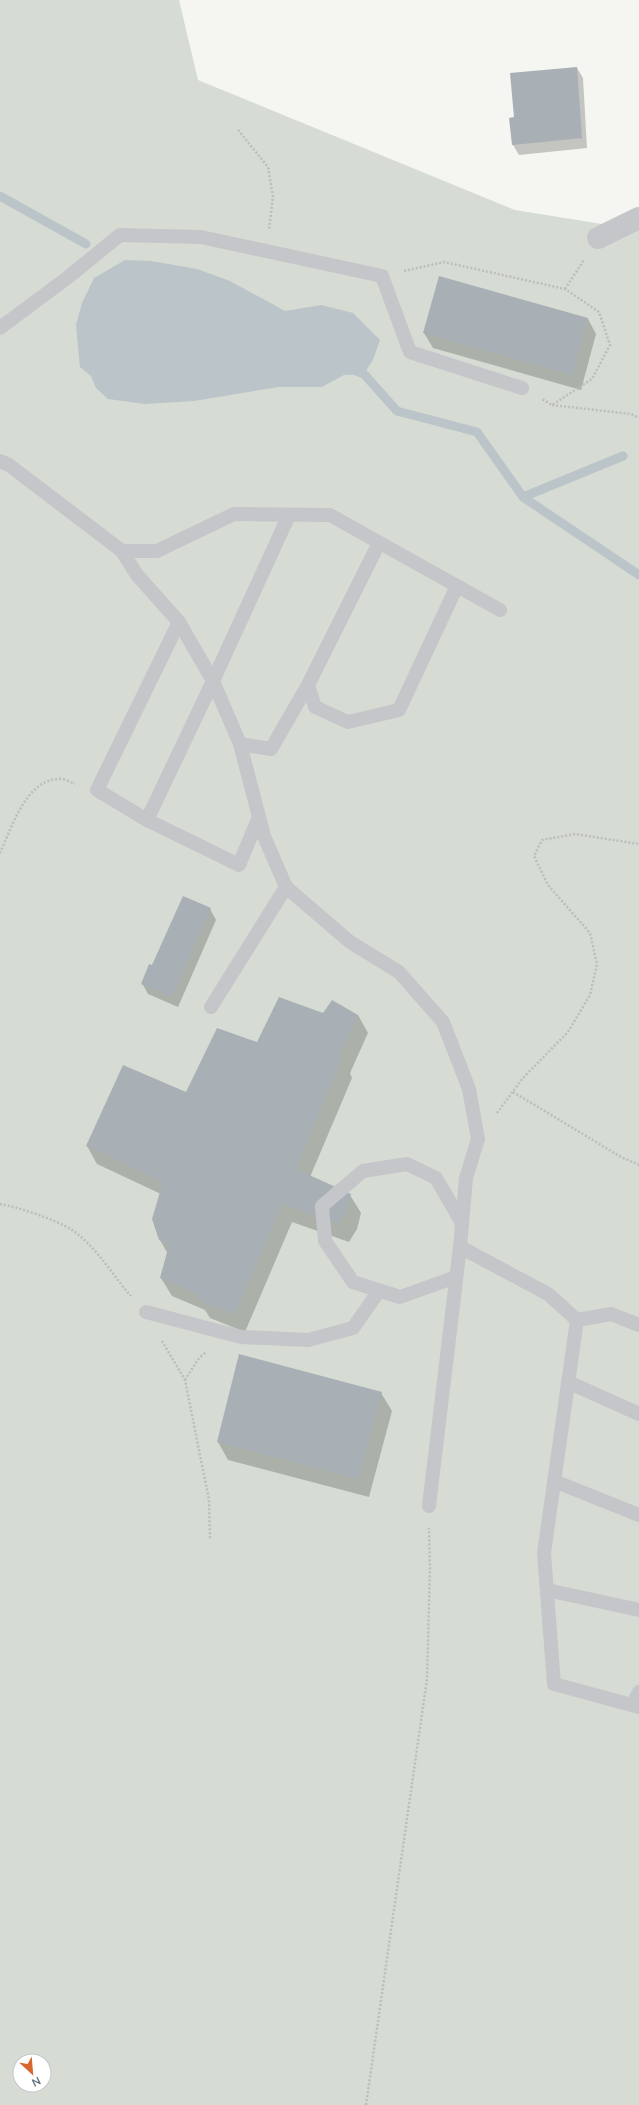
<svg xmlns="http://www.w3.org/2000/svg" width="639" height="2105" viewBox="0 0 639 2105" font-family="'Nunito Sans',sans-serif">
  <rect width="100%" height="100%" fill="#f5f5f2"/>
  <path fill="#d6dcd3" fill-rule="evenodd" d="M0,0H179L198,80L515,210L639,230V2105H0ZM20,2061H44V2085H20Z"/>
  <polygon fill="#bbc4c9" points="125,260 151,261 197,269 230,281 285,311 321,305 353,313 380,340 373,360 364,374 344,375 322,387 279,387 194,401 145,404 108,399 96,388 91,376 80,367 76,325 82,303 94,278"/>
  <g fill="#0003">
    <polygon points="577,68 583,78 587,148 519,155 513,145 515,118"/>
    <polygon points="440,278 588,319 596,334 581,390 433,348 424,333"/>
    <polygon points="210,909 216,920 178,1007 148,994 142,983 153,967"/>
    <polygon points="323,1014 358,1015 368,1033 350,1073 352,1078 310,1177 350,1195 361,1213 357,1229 349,1242 292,1222 245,1332 210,1318 205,1310 172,1296 161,1278 168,1254 160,1240 161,1194 97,1164 87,1146 187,1093 257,1043"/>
    <polygon points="381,1393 392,1411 369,1497 228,1460 218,1442"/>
  </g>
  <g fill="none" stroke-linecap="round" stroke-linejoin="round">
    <g stroke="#bbc4c9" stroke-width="9">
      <polyline points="0,196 86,244"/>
      <polyline points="354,370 364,374 397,411 477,432 523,497 623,456"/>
      <polyline points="523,497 639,575"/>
    </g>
  </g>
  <g fill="#a8afb5">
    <polygon points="577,67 582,138 512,145 509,118 514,117 510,73"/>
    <polygon points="439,276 588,318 572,375 423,333"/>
    <polygon points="183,896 211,908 172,997 141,984 149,964 152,965"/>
    <polygon points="279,997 323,1013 332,1000 358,1015 339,1057 342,1059 296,1169 351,1194 347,1210 339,1224 282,1204 235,1315 199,1300 195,1293 160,1278 169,1245 159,1240 152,1219 163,1182 86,1146 123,1065 186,1092 217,1028 257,1042"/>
    <polygon points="239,1354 382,1392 358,1479 217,1442"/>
  </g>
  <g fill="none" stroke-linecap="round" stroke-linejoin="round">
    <g stroke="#bbbdbf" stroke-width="2.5" stroke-dasharray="2 2" stroke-linecap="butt">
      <polyline points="238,130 268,167 273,197 269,229"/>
      <polyline points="404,271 444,262 565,289 599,312 610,345 592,379 552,405 542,399"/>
      <polyline points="565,289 584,260"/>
      <polyline points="552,405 631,414 639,418"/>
      <path d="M0,853C11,829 26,780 58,779C63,778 70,782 75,784"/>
      <polyline points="513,1092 621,1157 639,1165"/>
      <polyline points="497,1113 523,1078 568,1032 590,995 597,964 590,933 548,885 534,856 542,840 575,834 639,844"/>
      <path d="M0,1204C18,1207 57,1220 72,1230C96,1246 112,1275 131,1296"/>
      <polyline points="162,1341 185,1380 209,1500 210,1540"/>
      <polyline points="185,1380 199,1358 206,1352"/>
      <polyline points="366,2105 427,1679 430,1569 429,1528"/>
    </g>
    <g stroke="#c4c6ca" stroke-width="14">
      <polyline points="0,328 67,278 120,235 201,237 382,276 410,352 522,388"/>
      <polyline points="0,461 9,465 122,551 157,551 234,514 330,515 500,610"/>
      <polyline points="289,515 213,681 240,744 271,749 308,685"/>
      <polyline points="379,543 308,685 315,707 348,722 399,710 457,586"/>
      <polyline points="122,551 137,575 179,622 213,681 147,820"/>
      <polyline points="179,622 97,790 147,820 239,865 259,817"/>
      <polyline points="240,744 264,836 286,887 350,942 399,972 443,1022 469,1089 478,1139 466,1178 460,1247 548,1294 577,1320 544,1553 554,1684 639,1707"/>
      <polyline points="211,1007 286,887"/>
      <polyline points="456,1277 400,1297 353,1282 325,1241 322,1206 363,1171 407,1164 436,1178 462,1223"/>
      <polyline points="146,1312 241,1337 308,1340 353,1328 379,1291"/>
      <polyline points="577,1320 611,1314 639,1325"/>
      <polyline points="568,1382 639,1414"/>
      <polyline points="554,1481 639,1515"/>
      <polyline points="429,1506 460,1247"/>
      <polyline points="547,1590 639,1610"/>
      <polyline points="632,1705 639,1692"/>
    </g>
    <polyline stroke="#c4c6ca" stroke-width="22" points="598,238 639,218"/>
  </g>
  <g transform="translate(32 2073) rotate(154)"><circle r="19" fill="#ffffff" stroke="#c2c7cd"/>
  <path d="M0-3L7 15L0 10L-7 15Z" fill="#d8662f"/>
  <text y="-6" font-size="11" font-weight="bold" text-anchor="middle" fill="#667381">N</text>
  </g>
</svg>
